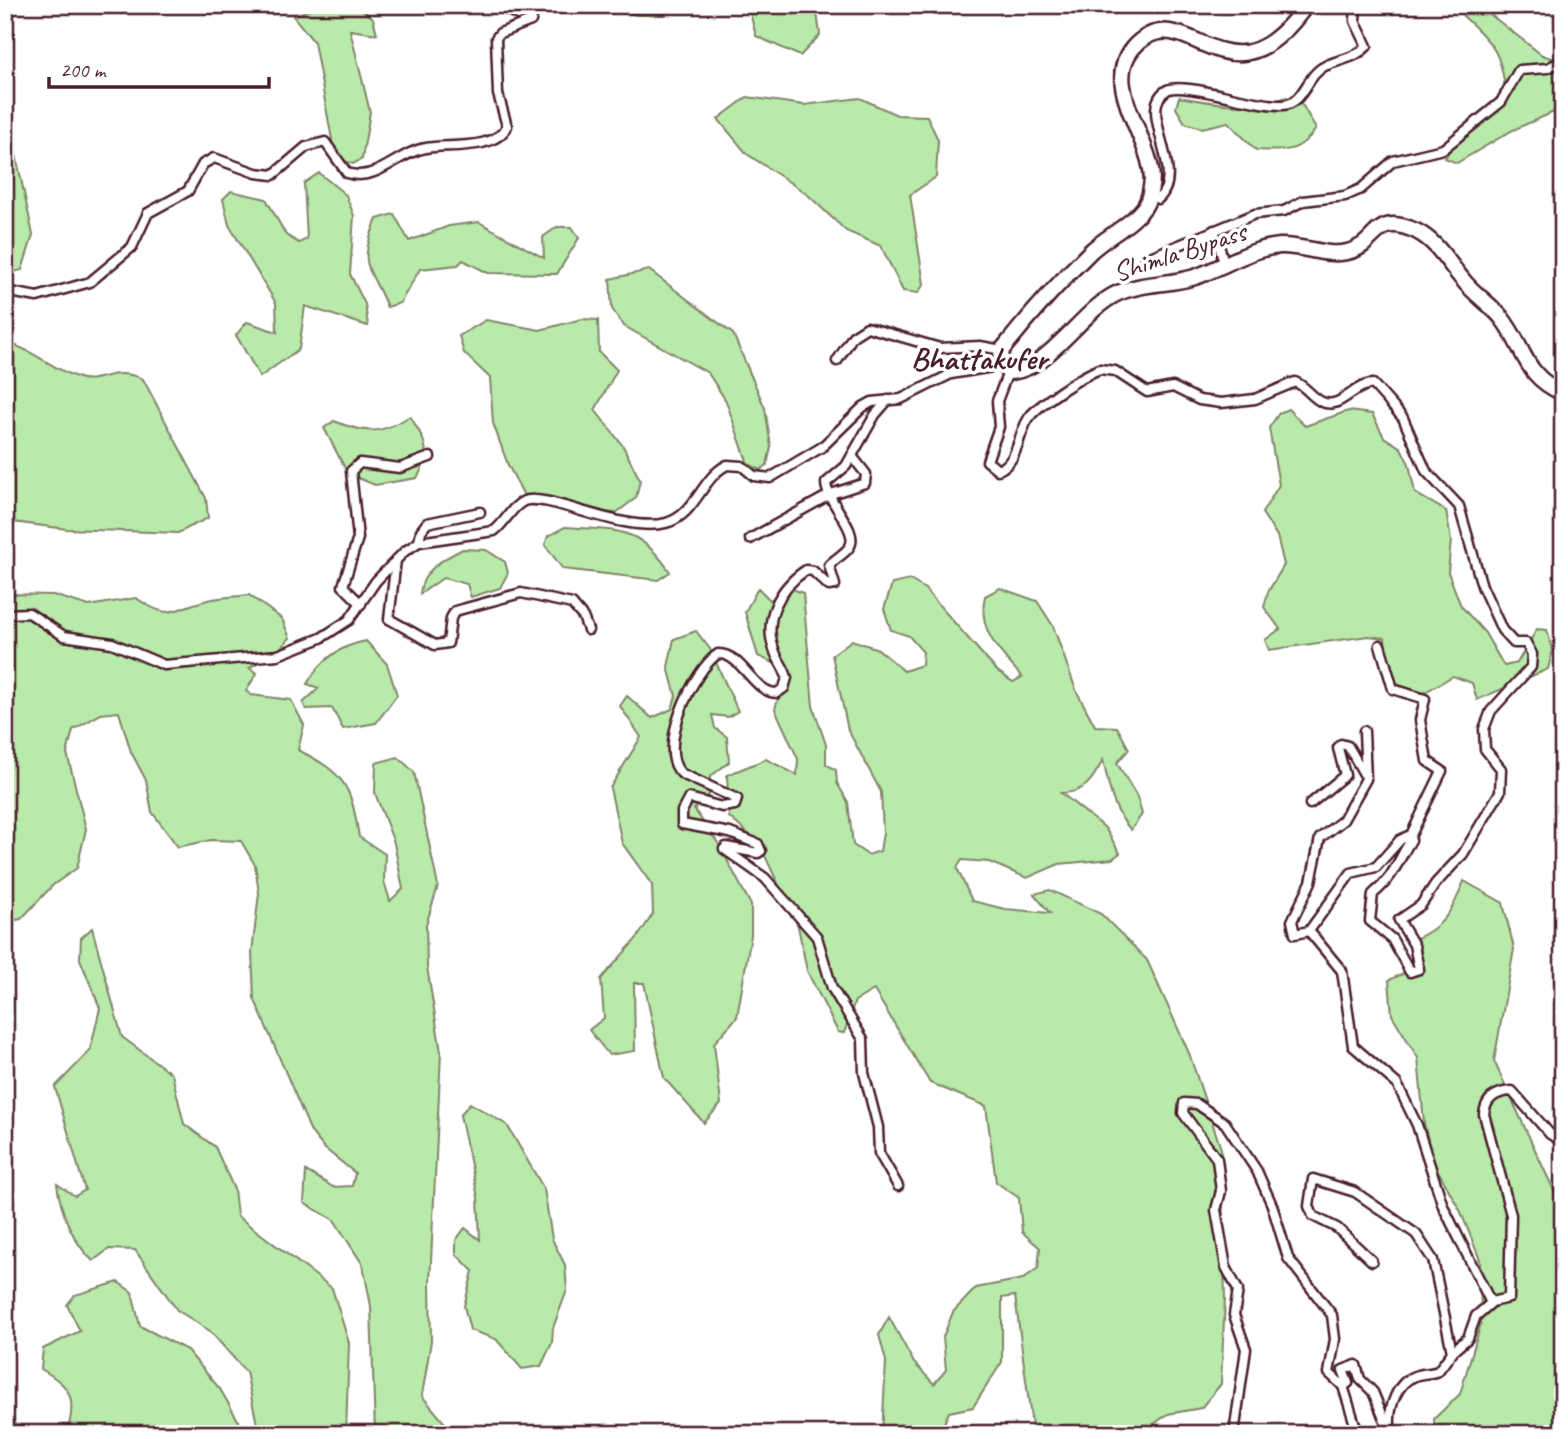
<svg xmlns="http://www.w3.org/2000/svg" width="1568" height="1439" viewBox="0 0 1568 1439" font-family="Caveat,sans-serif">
  <rect width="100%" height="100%" fill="#fff"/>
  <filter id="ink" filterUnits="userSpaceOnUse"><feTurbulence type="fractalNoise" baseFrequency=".0143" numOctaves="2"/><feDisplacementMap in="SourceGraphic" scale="14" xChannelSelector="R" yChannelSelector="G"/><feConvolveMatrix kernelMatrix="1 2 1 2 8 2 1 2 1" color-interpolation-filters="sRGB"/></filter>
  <g filter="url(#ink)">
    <g fill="#b8eaaa" stroke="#81846a" stroke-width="2">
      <polygon points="320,5 355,5 373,18 377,34 350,30 370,112 362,159 353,164 342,160 333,145 314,42 293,16"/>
      <polygon points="600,5 667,5 665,15 637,15"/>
      <polygon points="748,5 816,5 820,35 800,56 756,36"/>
      <path d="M1464,5H1478L1542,55L1563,62V108L1513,130L1457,163L1445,158L1453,145L1505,94C1503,54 1492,42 1463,16Z"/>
      <polygon points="747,97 804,105 860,98 897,115 927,116 938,140 936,177 910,195 924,284 918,293 903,291 881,246 846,231 807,194 747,154 718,119"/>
      <path d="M1179,97C1217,103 1251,112 1287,97L1303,106L1316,129C1298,154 1285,151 1256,150L1228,122L1202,128L1185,123L1176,108Z"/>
      <polygon points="5,122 10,127 33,235 22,270 5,274"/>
      <polygon points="319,173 346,195 354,216 350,274 365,304 368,326 305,306 299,349 260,377 236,335 247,322 277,332 276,303 229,225 223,199 231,191 266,199 286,235 299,243 307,239 304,183"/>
      <path d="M394,214L409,241L449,226L479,222L544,258L543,237L557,227H572L579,238L557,274L488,273L463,260L458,265L420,269L400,303L387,307C369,264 357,267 377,219Z"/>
      <polygon points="649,270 733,334 765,408 771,447 767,465 761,470 748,464 726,401 708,373 624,326 612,309 610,279"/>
      <polygon points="582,319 598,320 599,352 617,370 595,410 623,446 640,480 636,498 616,513 529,505 508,465 493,423 490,378 464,353 459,336 486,320 540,330"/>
      <path d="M5,342C33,349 53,370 79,378C99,385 112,365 143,379L206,498L208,518L178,533L67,529L5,521Z"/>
      <polygon points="1288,409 1305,426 1348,411 1372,414 1384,437 1401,448 1409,464 1415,493 1446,511 1451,540 1448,572 1461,606 1485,633 1504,666 1517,663 1537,629 1547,630 1553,650 1548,669 1477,700 1472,683 1453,676 1420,695 1406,692 1388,675 1385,638 1368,636 1269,650 1265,640 1280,629 1264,607 1268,592 1284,565 1277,536 1262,513 1279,485 1269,428 1279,413"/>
      <path d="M410,416C425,441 433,451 417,478L375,485L348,474L324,428L334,421C366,434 380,435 410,416Z"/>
      <path d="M565,527C616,531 639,525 670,572L658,580L563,569L545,545L548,536Z"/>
      <path d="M463,549L486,550L505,562L508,573L500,588L471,597L467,584L443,578L420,594C421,571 444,558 463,549Z"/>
      <path d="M910,580L925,589L996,670L1013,682L1022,677C1000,652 977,631 985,596L1000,588L1037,601L1053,626L1076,690L1095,726L1117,727L1129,749L1117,763L1137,797L1142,814L1131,830C1112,810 1109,785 1103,760C1092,781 1085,793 1061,793L1105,828L1120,853L1112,859L1059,864L1027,878L989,862L962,860L957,868L972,901L1005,909L1050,913L1034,894L1050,890L1101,914L1147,960L1189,1053L1221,1149L1225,1298L1221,1384L1201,1408L1168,1414L1140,1434H1033L1015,1296L1002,1298V1362L973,1407L949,1412L939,1434H882L886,1361L879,1335L889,1317L914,1363L934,1384L946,1370L943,1337L953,1312L976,1288L1023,1279L1038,1268L1040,1248L1022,1232L1019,1198L996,1182L986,1106L930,1083L874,990L855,1001L844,1033L838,1032L807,971L798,926L759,843L729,817L727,775L766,759L797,775L798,759L775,709L787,669L758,656L745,612L758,588L770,600L790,588L803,593L813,706L826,745V764L836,770L837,783L848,802L853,845L868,855L880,851L883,833L881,792L848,730L832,655L852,640L878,649L904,671L922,665L923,652L909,636L891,630L884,609L892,584Z"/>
      <path d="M5,594L53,595L89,606L136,598C170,621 170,610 204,601C218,597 235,597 249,595L282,619L290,638L274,654L249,668L257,673L246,691L251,695L291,700L304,725L298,750C346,774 351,786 359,837L385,854L384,881L390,901L403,889L394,843L375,793L376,763L398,757L414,772L438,886L426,925L427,967L441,1052L430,1282L431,1341L422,1396L454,1434H375L371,1306L363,1265L334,1220L304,1203L306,1171L333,1187L352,1186L355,1173L324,1148L311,1132L254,998L252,952L259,893L255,865L241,841L211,840L178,847L152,812L146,780L131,752L119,712L101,714L73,730L67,753L86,829L77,868L53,885L21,919L5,922Z"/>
      <polygon points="696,631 710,649 738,711 728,717 712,715 715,728 727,737 729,762 710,777 709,794 694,809 718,843 751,905 751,935 737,1017 714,1043 721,1104 704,1123 664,1078 644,983 634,983 635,1051 609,1055 589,1030 604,1018 601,979 637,938 653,914 652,885 622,843 610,788 641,737 620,706 627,696 652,718 672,709 676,696 668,667 674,639"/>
      <path d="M366,641L387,664L397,695L376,723L343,729L332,708L306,709L303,703L319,688L307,684C321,660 339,646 366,641Z"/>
      <path d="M1464,881L1503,903L1514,949L1494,1061L1563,1210V1434H1435L1434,1419L1460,1394L1481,1323L1480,1260L1460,1210L1433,1162L1424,1123L1418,1058L1392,1015L1389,980L1413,969L1412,940C1442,929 1453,911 1464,881Z"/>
      <path d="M92,928L122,1037L172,1074L184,1124L215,1147L234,1189L237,1216L332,1288L349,1343L346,1434H259L246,1372L210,1331L177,1310L135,1250L109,1249L93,1261C73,1243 60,1210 57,1184L75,1196L85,1190L55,1087L90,1051L100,1008L80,959L81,938Z"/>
      <polygon points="470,1103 507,1125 544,1189 552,1239 565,1265 567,1290 553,1328 552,1343 541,1366 522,1369 496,1339 470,1330 464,1306 473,1271 456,1254 456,1240 465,1228 480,1240 478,1197 460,1115"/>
      <path d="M118,1282L132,1292L140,1326L187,1350L220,1389L246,1434H67C76,1398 73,1388 41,1369L43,1349L80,1331L67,1305L75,1295Z"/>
    </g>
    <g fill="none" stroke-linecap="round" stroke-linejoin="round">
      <g stroke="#4a1f2b" stroke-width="13">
        <g id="minor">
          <polyline points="498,5 518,15 535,12"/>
          <path d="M1149,196L1158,199C1189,172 1134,109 1167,90C1183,81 1257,107 1283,105C1305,103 1306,75 1325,66C1340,59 1355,59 1367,46L1355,21L1356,5"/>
          <polyline points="1214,230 1224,262"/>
          <polyline points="1145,259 1255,214 1284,211 1303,201 1345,196 1361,189 1393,161 1443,149 1501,102 1519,70 1548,68 1563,60"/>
          <path d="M5,291L37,297L90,282L132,247L148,213L188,191L203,164L214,158L256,173L273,175L306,147L325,142L347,173C377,183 398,152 426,148C448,144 496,151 507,126L498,94L496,38L500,33L531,21L535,5"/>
          <polyline points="837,361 853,336 867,327 940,348 980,346 1002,350"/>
          <path d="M1008,372L997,401L999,427L987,461L998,470C1020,462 1017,431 1031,415C1044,401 1083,375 1100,369L1115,371L1147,392L1173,387L1199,400L1221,403L1255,399L1295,382C1306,386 1311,397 1322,402C1341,410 1354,384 1373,384L1403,418L1426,471L1459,506L1482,586L1502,630L1514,643H1526L1532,654L1531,667L1491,711L1484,729L1485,749L1501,769L1500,792L1463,854L1436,883L1421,905L1399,920L1414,945L1419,969L1410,972L1392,939L1370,921L1373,894C1394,877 1397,862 1411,840L1408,836L1400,840L1376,867L1351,873L1309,931L1342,971L1353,1046L1397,1084L1417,1125L1443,1206L1491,1303L1476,1316L1468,1338L1453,1351L1438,1371C1431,1374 1423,1373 1415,1376C1397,1382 1389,1407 1390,1424L1387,1426L1373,1392L1360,1379L1356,1365L1343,1370L1348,1383L1343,1386L1329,1373L1335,1339L1332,1315L1288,1258L1272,1205L1257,1171L1225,1123L1197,1104L1184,1103L1183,1113L1217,1159L1221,1191L1216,1210L1226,1267L1238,1290L1234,1315L1246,1349L1234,1434"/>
          <path d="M888,400L875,415L846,466L826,483C826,501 859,530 850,546C846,553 835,559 829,565L835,585L829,586L813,571L806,570C779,588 762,620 775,652C778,661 785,668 787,678L784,688L777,693C753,693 742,653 718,654C693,670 655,751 682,774L737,799L735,805L722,807L689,798L682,811V824L730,833L758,844L761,851L758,853L726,847L724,849L765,878L817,937L832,988L863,1039L864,1073L878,1127L879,1153L898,1186"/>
          <polyline points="750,539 831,494 865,483 866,474 852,456"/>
          <polyline points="419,542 421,531 427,523 480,512"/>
          <polyline points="396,560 389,619 435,645 448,643 451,618 455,611 521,593 572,604 583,617 588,630"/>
          <polyline points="361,604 343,586 358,538 351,471 360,463 400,468 430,457"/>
          <path d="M5,614L29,613L64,636L112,643L164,665L278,655L321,638L349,620L376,581L405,551L419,542L494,531C505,523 512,506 524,501C546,492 624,534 666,523C696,515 701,478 727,465L742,466L754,476L770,478L822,447L863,407L872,402L901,399L951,374L992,367L1001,357"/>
          <polyline points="1380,645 1393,689 1425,699 1420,720 1427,761 1442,771 1410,837"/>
          <polyline points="1310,804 1345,775 1338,748 1341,744 1348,746 1364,774"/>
          <polyline points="1309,931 1295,934 1292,921 1311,882 1320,838 1343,820 1366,779 1364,731"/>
          <polyline points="1372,1261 1337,1228 1313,1216 1309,1206 1313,1179 1355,1192 1416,1234 1433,1260 1452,1352"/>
          <path d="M1491,1302L1509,1298L1511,1215L1484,1114C1486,1098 1496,1092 1512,1091L1550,1134L1563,1142"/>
          <polyline points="1343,1386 1358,1434"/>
        </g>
      </g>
      <g stroke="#4a1f2b" stroke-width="19">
        <path id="trunk" d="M1306,5C1230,113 1191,0 1140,41C1091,81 1160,144 1151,187C1150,195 1147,205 1141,211C1128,227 1106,237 1091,251C1059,282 1030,315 1002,350L1001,357L1008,372C1048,372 1082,309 1118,293C1143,282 1170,285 1195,277C1224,267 1248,249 1280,246C1303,245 1326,257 1347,252C1378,246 1373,211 1416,231C1438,242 1448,263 1463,280C1474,294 1490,304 1501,317C1526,348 1522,375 1563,393"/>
      </g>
      <use href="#minor" stroke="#fff" stroke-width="8"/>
      <use href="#trunk" stroke="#fff" stroke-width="14"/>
    </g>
  </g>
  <g text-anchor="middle" stroke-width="7" stroke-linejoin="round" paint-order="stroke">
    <g font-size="28" fill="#4a1f2b" stroke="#fff">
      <text transform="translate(1179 251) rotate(-18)" y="10">Shimla Bypass</text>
    </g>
    <g font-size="32" font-weight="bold" fill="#4a1f2b" stroke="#fff">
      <text x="979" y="369">Bhattakufer</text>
    </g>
  </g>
  <rect width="1568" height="1439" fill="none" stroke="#fff" stroke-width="28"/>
  <rect x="14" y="14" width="1540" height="1411" fill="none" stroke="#4a1f2b" stroke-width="2.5" filter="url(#ink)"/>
  <path d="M49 77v10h220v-10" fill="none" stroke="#4a1f2b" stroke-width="3.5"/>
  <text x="60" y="77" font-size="21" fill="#4a1f2b" stroke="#ffffff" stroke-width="5" paint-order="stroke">200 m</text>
</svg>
